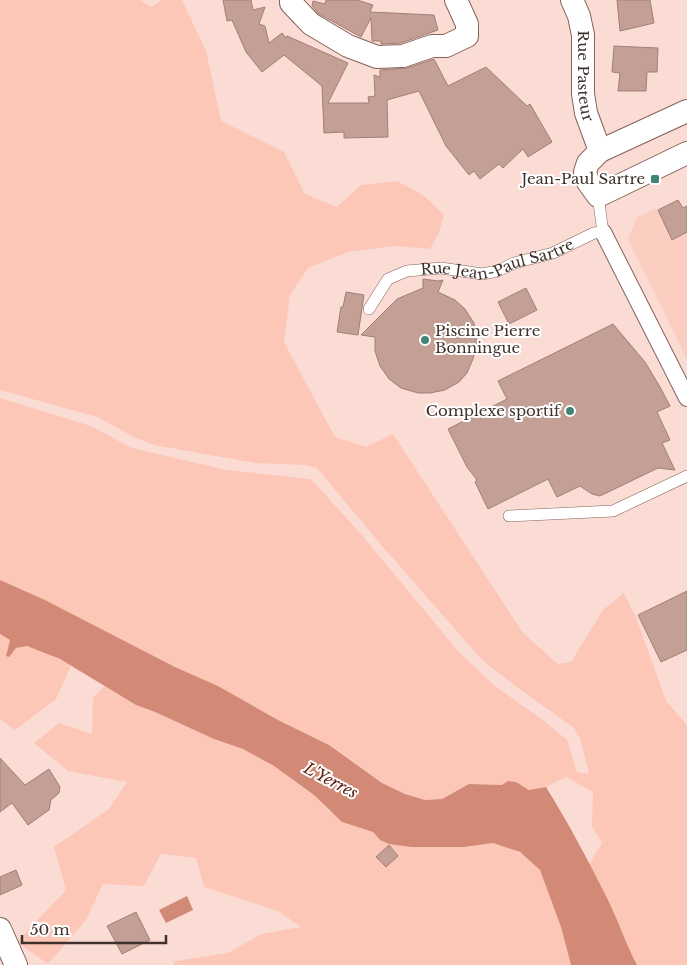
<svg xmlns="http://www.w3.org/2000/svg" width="687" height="965" viewBox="0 0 687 965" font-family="'Libre Baskerville',serif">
  <rect width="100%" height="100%" fill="#fbdcd4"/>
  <polygon fill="#fccec1" points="678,200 683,208 687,206 687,360 628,239 637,217 654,209 658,210"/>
  <g fill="#fdc7b8">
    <path d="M0,0H140L151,7L162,0H182L206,51L221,121L284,152L305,194L337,207L361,185L397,181L423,195L444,215L439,233L430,249L395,246L348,252L308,268L290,295L284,342L335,437L366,447L393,434L523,633L558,664L571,662L603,610L624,593L636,617L666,701L687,725V965H637C619,932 606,897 589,864L602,843L592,826L593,792L566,777L546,787L529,790L516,782L508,781L502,785L469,784L442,799L425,800L405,794L382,783L329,745L278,720L218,686L175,667L45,600L0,580V398L91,426L132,448L227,470L311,479L361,534L458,651L495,686L544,721L567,740L577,772L589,774L580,738L574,728L514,685L482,660L382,546L317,468L306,465L255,463L154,445L134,437L97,417L0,390Z"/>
    <path d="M0,634L10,640L6,655C11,652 17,647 24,646C32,645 63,661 71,666L56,699L15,730L0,719Z"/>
    <polygon points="104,686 136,705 155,712 214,739 243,749 274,766 314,795 329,811 359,827 373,832 380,840 411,847 464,847 493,843 507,847 524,855 540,870 561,927 571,965 173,965 175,961 228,953 261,934 301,927 278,911 204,887 196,858 161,854 144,886 103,884 86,920 48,964 17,942 66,890 54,847 109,809 127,782 68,771 34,743 59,723 92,734 93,698"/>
  </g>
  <g fill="#d28a77">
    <path d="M0,580L45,600L175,667L218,686L278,720L329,745L382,783L405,794L425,800L442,799L469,784L502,785L508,781L516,782L529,790L546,787C569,824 589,862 609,902C619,923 626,944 637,965H571L561,927L540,870L520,852L493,843L464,847H411L389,844L380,840L373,832L342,822L314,795L274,766L243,749L214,739L155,712L136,705L60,659L27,646L16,648L9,657L6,656L10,640L0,634Z"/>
    <polygon points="187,896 193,910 166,923 159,910"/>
  </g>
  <g fill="#c39f95" stroke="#a17f75">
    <polygon points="223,0 251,0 253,10 265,7 259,24 265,26 269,43 282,33 286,38 287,36 348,63 328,103 369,103 368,97 375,96 374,75 380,77 380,70 407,68 434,59 448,86 486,67 527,106 530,104 552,142 528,157 523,149 503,168 499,164 480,179 474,171 469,175 446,146 419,91 387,100 388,137 344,138 344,132 324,133 322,86 284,55 262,72 246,52 232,20 227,21"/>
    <polygon points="326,0 357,0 373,5 370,12 434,15 438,30 401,43 381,44 381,41 372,41 371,18 361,37 319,14 312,6 313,1 325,4"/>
    <polygon points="617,0 650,0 654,23 620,31"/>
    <polygon points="614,46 658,48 657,72 647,72 646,91 618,91 620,73 612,72"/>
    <polygon points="678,200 683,208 687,206 687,232 672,240 658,210"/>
    <polygon points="423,279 438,281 443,280 438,292 455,300 465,309 474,323 477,345 473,359 467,373 459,382 445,390 430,393 418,393 401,388 389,379 380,366 375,351 375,337 361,335 397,299 423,288"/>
    <polygon points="526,288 537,310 509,324 498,302"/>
    <polygon points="346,292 364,295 358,335 337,332 341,307 343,307"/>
    <polygon points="613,324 645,362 660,387 670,406 657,412 670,440 662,443 675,470 658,468 600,496 592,494 580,486 557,497 548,479 488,509 475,482 477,480 467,467 448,429 507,399 498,381"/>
    <polygon points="687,591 687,650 661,662 638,615"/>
    <polygon points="0,758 25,785 49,769 60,787 59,793 51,800 49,810 28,825 12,803 0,812"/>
    <polygon points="389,845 398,856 386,867 376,857"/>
    <polygon points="16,870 22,885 0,895 0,877"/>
    <polygon points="136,912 150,940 122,954 107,926"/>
  </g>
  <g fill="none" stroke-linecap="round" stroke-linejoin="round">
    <g stroke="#84635a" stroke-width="12">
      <g id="service">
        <path id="s1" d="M369,309L388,279L407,271L441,268L482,274L498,271L514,263L553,253L594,233L603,232L598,196"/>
        <polyline points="509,516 613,511 687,476"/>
      </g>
    </g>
    <g stroke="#84635a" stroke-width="18">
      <polyline id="pedestrian" points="603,232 687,398"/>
    </g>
    <g stroke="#84635a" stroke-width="24">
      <g id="minor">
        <polyline points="291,0 291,3 311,24 348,46 377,57 403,56 432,46 446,46 467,36 467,24 456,0"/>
        <path id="s2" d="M572,0L579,16L583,35V94L586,113L600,151"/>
        <polyline points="687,111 600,151 588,163 585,172 588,182 598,196 687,153"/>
        <polyline points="0,929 16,965"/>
      </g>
    </g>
    <use href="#service" stroke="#fff" stroke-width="11"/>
    <use href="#pedestrian" stroke="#fff" stroke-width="16"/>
    <use href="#minor" stroke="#fff" stroke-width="22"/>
  </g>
  <g fill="#418476" stroke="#fff" stroke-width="2">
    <rect x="650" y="174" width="10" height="10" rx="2.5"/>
    <circle cx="425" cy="340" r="5"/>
    <circle cx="570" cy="411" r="5"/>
  </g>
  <g text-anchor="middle" stroke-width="4" stroke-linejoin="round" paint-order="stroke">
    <g font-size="15" fill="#40312d" stroke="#fff">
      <text dy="5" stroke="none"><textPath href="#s2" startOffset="78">Rue Pasteur</textPath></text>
      <text dy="5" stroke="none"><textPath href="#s1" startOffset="149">Rue Jean-Paul Sartre</textPath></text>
    </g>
    <g font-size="15" fill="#40312d" stroke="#fff" text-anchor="end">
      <text x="645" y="184">Jean-Paul Sartre</text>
      <text x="435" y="336" text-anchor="start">Piscine Pierre<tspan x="435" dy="17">Bonningue</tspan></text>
      <text x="560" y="416">Complexe sportif</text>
    </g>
    <g font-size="16" font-style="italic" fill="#61200f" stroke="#fff">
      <text transform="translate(331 780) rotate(28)" y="6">L'Yerres</text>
    </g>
  </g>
  <path d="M22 935v8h144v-8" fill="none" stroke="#40312d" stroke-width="2.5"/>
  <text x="30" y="935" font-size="15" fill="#40312d" stroke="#ffffff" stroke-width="4" paint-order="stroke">50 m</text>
</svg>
